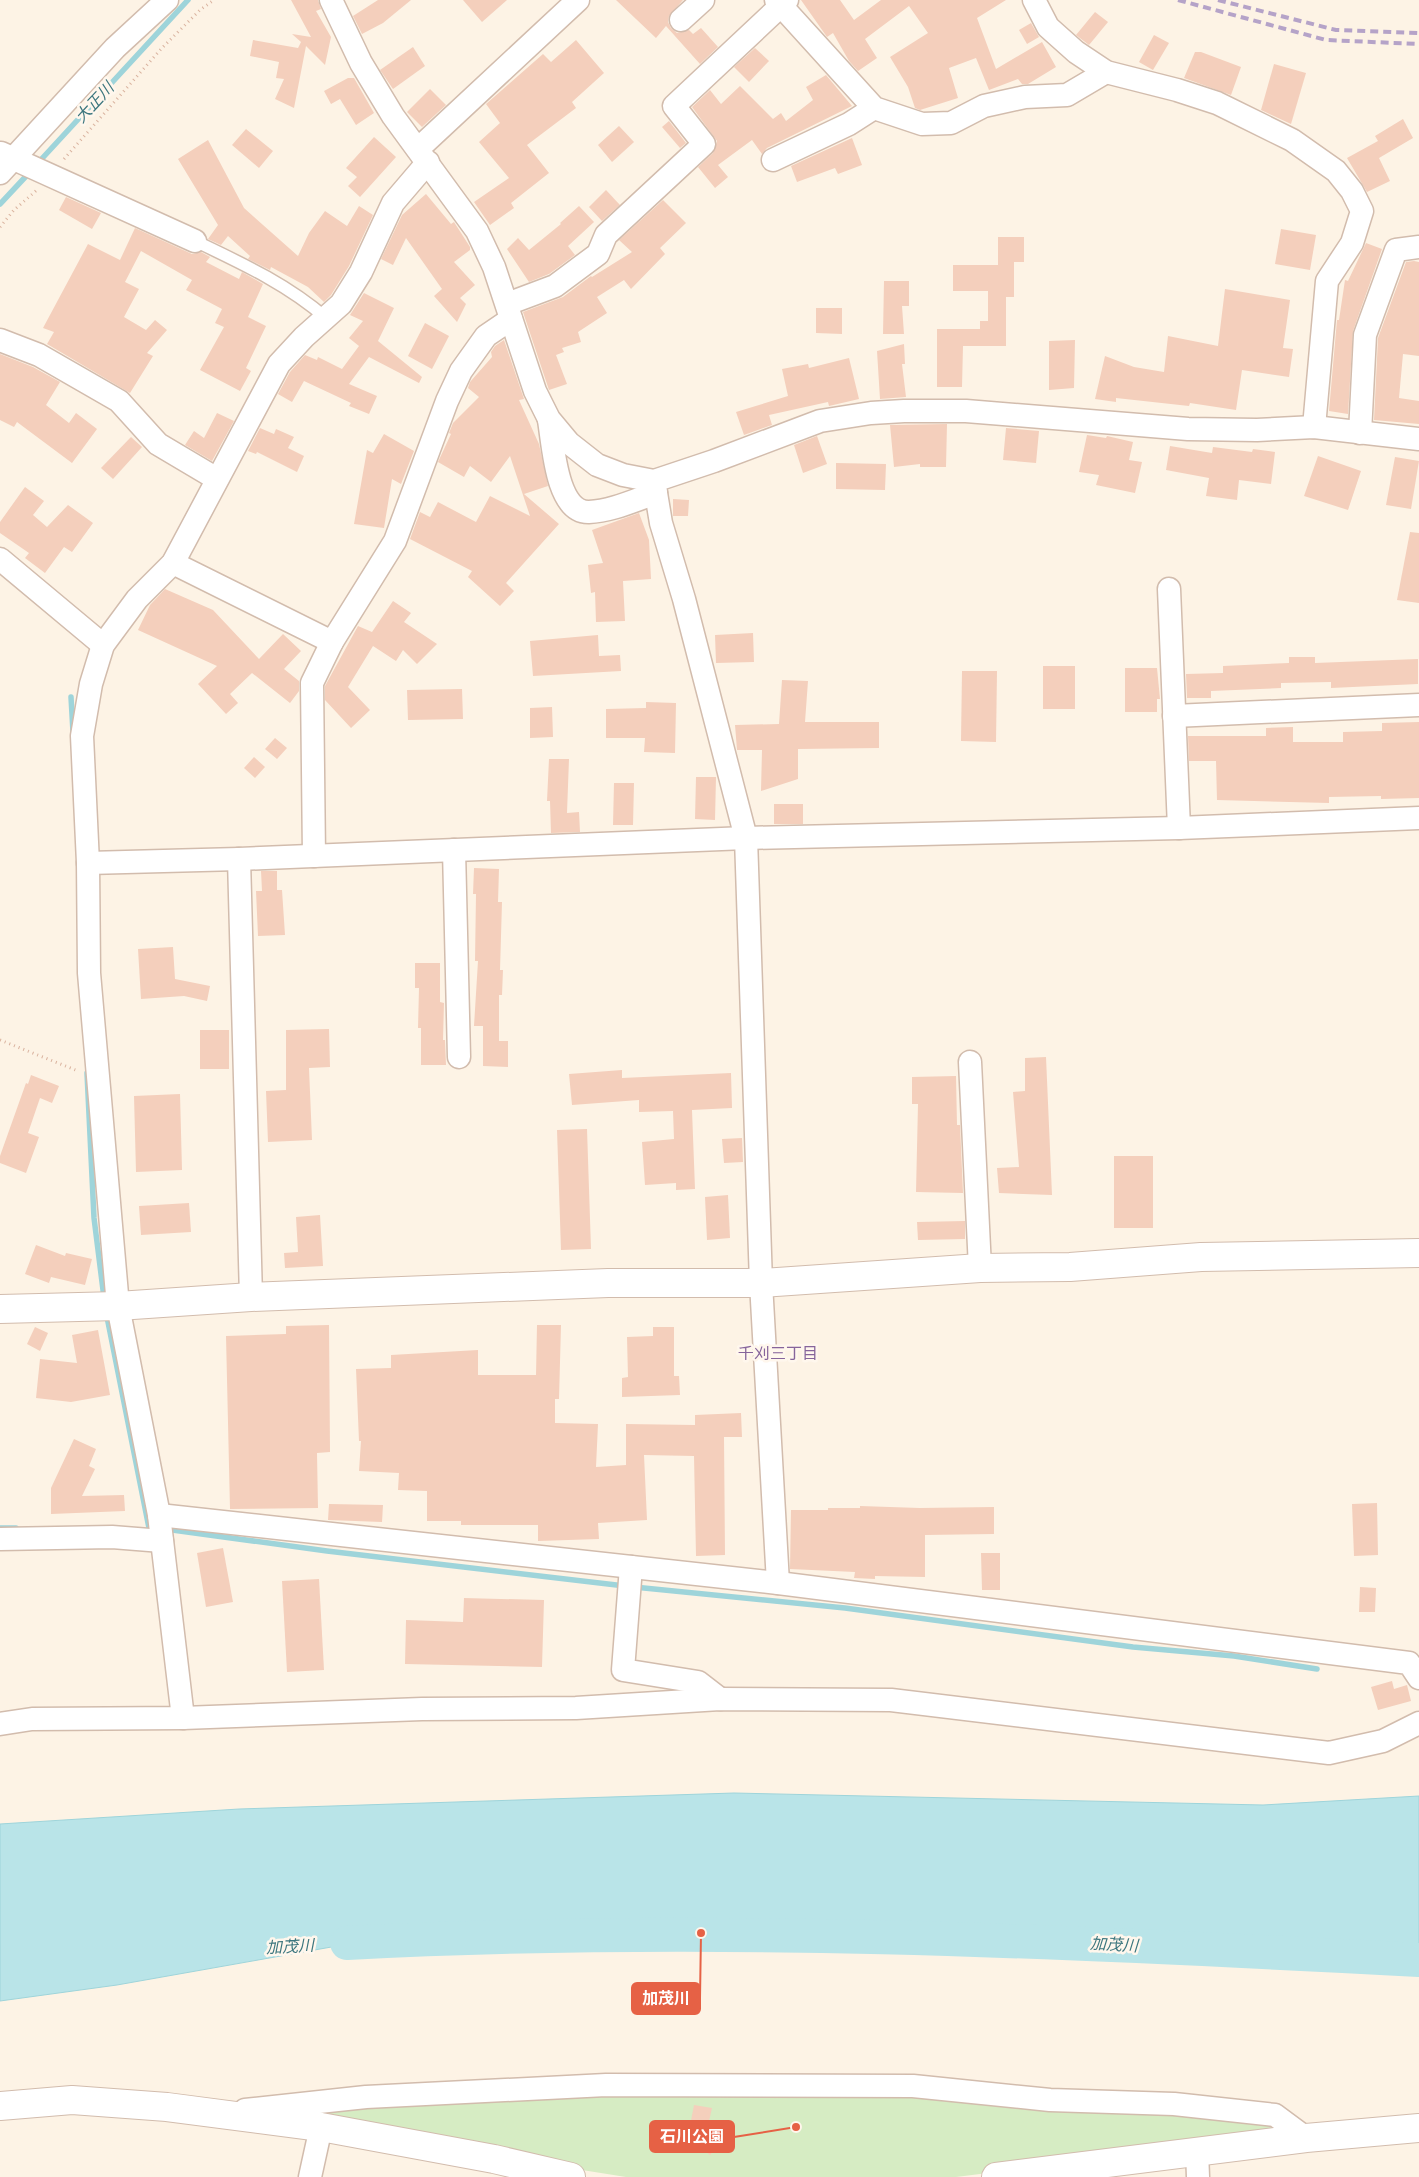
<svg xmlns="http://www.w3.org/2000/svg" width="1419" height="2177" viewBox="0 0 1419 2177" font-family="Ubuntu,'Noto Sans JP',sans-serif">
  <rect width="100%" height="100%" fill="#fdf3e5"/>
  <polygon fill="#d6ecc3" points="914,2092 1273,2119 1294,2135 956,2177 626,2177 228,2114 419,2098"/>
  <polygon fill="#b9e4e8" stroke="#9ed4da" points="734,1793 1263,1805 1419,1796 1419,1966 1269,1940 707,1919 354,1943 117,1985 0,2001 0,1824 239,1809"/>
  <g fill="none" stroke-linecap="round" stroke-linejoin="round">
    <g stroke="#9ed4da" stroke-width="5.5">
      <polyline points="37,164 188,0"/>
      <polyline points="0,204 29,173"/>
      <polyline points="71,697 73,732"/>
      <polyline points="87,1073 94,1218 104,1298"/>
      <polyline points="106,1312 149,1528"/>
      <polyline points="0,1528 16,1528"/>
      <polyline points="165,1529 327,1551 625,1586"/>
      <polyline points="634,1587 845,1608 1133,1647 1234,1656 1317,1669"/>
    </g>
    <path stroke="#b9e4e8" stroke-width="34" d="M347,1943C705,1924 1062,1941 1419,1960"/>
  </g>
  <g fill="#f4cfbc">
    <polygon points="291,0 318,0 321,9 316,11 331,37 325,65 306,46 294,108 275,99 284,79 276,78 279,62 250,56 253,40 298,48 301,42 292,34 311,37"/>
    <polygon points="378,0 411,0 383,23 362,34 353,16"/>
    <polygon points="463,0 507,0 482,22"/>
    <polygon points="616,0 683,0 669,16 668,22 671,28 677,33 689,30 693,34 701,28 718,47 700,64 666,26 656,38"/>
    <polygon points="801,0 840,0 854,20 881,0 1006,0 977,18 996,69 1042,42 1056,67 1028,84 1022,84 1018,79 989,90 976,58 949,68 958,98 920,110 915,108 908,87 890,57 928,33 909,6 865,39 877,58 858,71 849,61 833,33 827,37"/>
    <polygon points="1095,12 1108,22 1089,45 1076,35"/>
    <polygon points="1031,23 1039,37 1027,44 1019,30"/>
    <polygon points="1154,35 1169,43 1153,70 1139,62"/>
    <polygon points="576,40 604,73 572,102 576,108 527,145 549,173 511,203 514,208 490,225 474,202 509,178 479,142 500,123 486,104 543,54 551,62"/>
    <polygon points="413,47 425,66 393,89 380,70"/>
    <polygon points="755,48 769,61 749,82 734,67"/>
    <polygon points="1195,52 1201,52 1241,67 1231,95 1184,78"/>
    <polygon points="1274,64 1306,73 1291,124 1261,110"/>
    <polygon points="826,75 852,106 767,148 762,154 752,140 718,165 728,177 715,188 698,167 713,153 717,141 692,107 710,90 721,104 740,86 773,119 781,113 786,121 813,100 806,87"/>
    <polygon points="348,78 354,78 374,113 356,125 340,99 331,104 324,91"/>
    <polygon points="430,89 446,105 422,127 407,112"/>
    <polygon points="1403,119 1413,138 1379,158 1390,181 1367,192 1347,158 1378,141 1375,136"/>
    <polygon points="669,121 686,143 680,148 662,127"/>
    <polygon points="619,126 634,142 612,162 598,145"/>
    <polygon points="246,129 273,151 259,168 232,145"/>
    <polygon points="374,137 396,157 360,197 348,186 357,177 346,168"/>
    <polygon points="852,138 862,165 838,174 835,168 797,182 791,166"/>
    <polygon points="208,140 244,208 298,256 309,233 325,211 347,226 359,206 373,215 349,266 331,295 324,302 308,287 271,267 270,270 248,259 250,256 228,236 221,245 208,239 218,225 178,159"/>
    <polygon points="606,190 620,205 602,221 589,207"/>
    <polygon points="426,194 451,224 454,222 470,247 470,250 454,262 475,285 460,298 466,304 457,322 434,296 442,289 406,238 393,265 381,259 402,215"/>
    <polygon points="66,197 101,213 92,229 59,210"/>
    <polygon points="663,200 686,223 660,248 665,254 631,289 624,280 597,297 607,313 578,332 581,342 562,348 564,352 556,355 567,384 549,390 523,312 563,297 591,276 592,277 632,252 619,240"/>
    <polygon points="579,206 594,222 568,246 575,255 549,274 529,282 507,249 518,238 529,250 561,224 560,223"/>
    <polygon points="135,228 192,254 201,252 210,257 206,262 239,279 242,272 263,284 248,317 266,326 246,368 251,371 240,391 200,370 224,327 215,323 222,309 186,290 192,280 141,251 125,282 139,289 124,317 146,330 155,320 167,330 147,353 153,356 130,393 47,344 54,332 43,328 88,244 120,260"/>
    <polygon points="1281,229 1316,235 1310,270 1275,264"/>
    <polygon points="998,237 1024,237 1024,262 1014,262 1014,297 1006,297 1006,346 963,346 962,387 937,387 937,329 980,329 980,321 988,321 988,291 953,291 953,265 998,265"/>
    <polygon points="1366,243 1382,249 1353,331 1348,414 1329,411 1337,320 1339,320 1345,280 1348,281"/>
    <polygon points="1414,261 1419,262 1419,356 1403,354 1399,398 1419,401 1419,424 1374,420 1378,338 1406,262"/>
    <polygon points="884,281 909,281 909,306 902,306 904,334 883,334"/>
    <polygon points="1225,289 1290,300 1283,348 1293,349 1289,377 1242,370 1236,410 1190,403 1189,406 1116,398 1116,402 1095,399 1105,356 1134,367 1164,372 1168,336 1218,346"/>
    <polygon points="364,293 394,308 378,341 422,377 419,383 369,357 349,384 377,396 369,414 349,406 351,403 304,381 292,402 278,394 290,372 305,355 317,360 318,357 342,369 359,346 349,338 363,321 350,315"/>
    <polygon points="816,308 842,308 842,334 816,333"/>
    <polygon points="425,323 449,336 432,369 408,356"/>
    <polygon points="504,340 524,399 519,400 539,444 548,486 524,494 559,524 506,583 514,591 500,606 468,577 472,571 410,539 420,512 430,517 438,502 476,522 490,496 530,516 510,456 491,482 470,466 464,477 438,462 451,434 449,433 453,423 479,397 468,388 470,382 492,357 491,352 495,346"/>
    <polygon points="1075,340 1074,388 1049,390 1049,341"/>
    <polygon points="904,344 905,364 902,364 906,397 880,399 877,351"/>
    <polygon points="0,354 33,367 60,382 46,405 69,423 76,413 97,429 72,463 17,422 14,427 0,420"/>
    <polygon points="849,358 859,399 829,406 828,402 769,415 772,425 744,435 736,412 788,396 782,369 808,364 809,368"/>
    <polygon points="217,413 234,421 212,461 185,445 194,431 204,438"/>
    <polygon points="947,424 946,467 920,467 920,464 894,467 890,425"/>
    <polygon points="260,428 274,434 276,429 294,437 288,448 304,456 297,472 257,452 256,454 248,451"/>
    <polygon points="1006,428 1039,431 1036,463 1003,460"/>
    <polygon points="384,434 414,451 401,484 392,479 384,528 354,524 367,450 373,453"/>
    <polygon points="1087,435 1106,438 1107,436 1133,442 1129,460 1142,462 1135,493 1096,485 1099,475 1079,472"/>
    <polygon points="817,436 827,464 803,473 794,445"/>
    <polygon points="131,437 142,447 113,479 101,468"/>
    <polygon points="1170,446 1212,453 1213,447 1252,452 1253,449 1275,452 1271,484 1239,480 1237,500 1206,496 1209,478 1166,470"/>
    <polygon points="1318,456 1361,471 1348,510 1304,496"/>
    <polygon points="1395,457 1419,461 1411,509 1386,505"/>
    <polygon points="836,463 886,464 885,490 836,489"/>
    <polygon points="25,487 44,501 33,515 47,527 68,505 93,523 72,552 64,547 45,573 25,558 29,553 0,533 0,522"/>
    <polygon points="673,499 689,500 688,516 673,516"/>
    <polygon points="639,513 649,540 651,579 623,581 625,621 596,622 595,592 591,593 588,565 603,563 592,530"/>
    <polygon points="1410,532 1419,533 1419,603 1397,600"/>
    <polygon points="165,589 213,610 259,659 283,634 301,651 284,669 299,681 299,691 290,703 252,673 230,694 238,703 226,714 198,684 217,666 138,630 150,605"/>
    <polygon points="393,601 411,613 404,622 437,644 417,664 403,650 396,661 373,646 348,687 370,710 351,728 325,700 325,686 358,626 372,632"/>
    <polygon points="753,633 754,662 716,663 715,635"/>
    <polygon points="598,635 599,656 620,655 621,671 533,676 530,641"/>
    <polygon points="1289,657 1315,657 1315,663 1418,659 1418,684 1331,688 1331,682 1281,683 1281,688 1211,691 1211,698 1187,698 1186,674 1223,673 1223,666 1289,663"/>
    <rect x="1043" y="666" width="32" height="43"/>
    <polygon points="1125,668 1157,668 1160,699 1157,699 1157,712 1125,712"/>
    <polygon points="962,671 997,671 996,742 961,741"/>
    <polygon points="782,680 808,681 805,722 879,722 879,748 798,749 798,779 761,791 762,750 737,750 735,725 779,724"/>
    <polygon points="462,689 463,719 408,720 407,690"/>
    <polygon points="646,702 676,703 675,753 644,752 645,738 606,738 606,709 646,708"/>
    <polygon points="552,707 553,737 530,738 530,708"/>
    <polygon points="1419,722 1419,798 1381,799 1381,796 1329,797 1329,803 1217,800 1216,761 1189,761 1188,736 1266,736 1266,728 1293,727 1293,742 1343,742 1343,732 1382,731 1382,723"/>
    <polygon points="275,738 287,748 277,759 265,749"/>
    <polygon points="254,757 265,767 255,778 244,768"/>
    <polygon points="549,759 569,759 567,813 579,812 580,832 551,833 550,801 547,801"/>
    <polygon points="696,777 716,777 715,820 695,819"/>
    <polygon points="614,783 634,783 633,825 613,825"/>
    <rect x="774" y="804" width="29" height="20"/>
    <polygon points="474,868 499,869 498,902 502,902 500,970 503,970 502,995 499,995 499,1041 508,1041 508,1067 483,1066 483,1026 474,1026 478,961 475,961 476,894 473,894"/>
    <polygon points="261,871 277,871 277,890 282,890 285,935 258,936 256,891 262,891"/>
    <polygon points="173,947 175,979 210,986 207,1001 184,996 141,999 138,949"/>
    <polygon points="415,963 440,963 440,1002 444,1003 443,1040 445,1040 446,1065 421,1065 421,1028 418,1028 419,988 415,988"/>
    <polygon points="329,1029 330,1067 309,1068 312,1140 268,1142 266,1091 286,1090 286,1030"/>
    <rect x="200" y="1030" width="29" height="39"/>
    <polygon points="1046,1057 1052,1195 999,1193 997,1168 1019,1167 1013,1092 1025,1091 1025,1058"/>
    <polygon points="622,1070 622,1078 731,1073 732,1108 692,1110 695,1189 676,1190 676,1183 645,1185 642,1142 674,1139 673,1111 639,1112 639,1100 572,1105 569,1074"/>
    <polygon points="31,1075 59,1086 52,1103 40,1098 28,1133 39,1137 26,1173 0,1163 0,1156 26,1083 28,1084"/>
    <polygon points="956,1076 957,1125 960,1125 963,1193 916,1192 918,1104 912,1104 912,1077"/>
    <polygon points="180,1094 182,1170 136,1172 134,1096"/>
    <polygon points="587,1129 591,1249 561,1250 557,1130"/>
    <polygon points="742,1138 743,1162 724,1163 722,1139"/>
    <rect x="1114" y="1156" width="39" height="72"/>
    <polygon points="728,1195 730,1238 707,1240 705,1197"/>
    <polygon points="189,1203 191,1232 141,1235 139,1206"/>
    <polygon points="320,1215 323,1266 285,1268 284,1253 298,1252 296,1217"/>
    <polygon points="965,1221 965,1239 918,1240 917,1222"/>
    <polygon points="36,1245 65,1256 66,1253 92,1259 85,1285 51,1277 49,1283 25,1274"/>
    <polygon points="329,1325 330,1452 317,1453 318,1508 230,1509 226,1336 286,1334 286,1326"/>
    <polygon points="537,1325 561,1325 559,1399 555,1399 555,1423 598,1424 596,1467 626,1465 626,1424 695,1425 695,1415 741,1413 742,1437 724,1437 725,1555 696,1556 694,1456 644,1455 647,1520 598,1523 599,1539 538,1541 538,1525 461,1525 461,1521 427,1521 427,1491 398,1490 399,1473 359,1471 361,1441 359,1441 356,1369 391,1368 391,1355 478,1350 478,1375 536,1375"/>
    <polygon points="35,1327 48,1333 40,1351 27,1344"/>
    <polygon points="653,1327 674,1327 674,1376 679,1376 680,1395 622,1397 622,1378 628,1377 627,1337 653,1336"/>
    <polygon points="98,1330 110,1395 71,1402 36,1398 40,1359 77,1363 72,1335"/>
    <polygon points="74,1439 96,1449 89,1466 95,1469 82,1496 124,1495 125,1511 51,1514 51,1488"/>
    <polygon points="1377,1503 1378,1555 1354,1556 1352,1504"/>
    <polygon points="329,1504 383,1505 382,1522 328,1520"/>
    <polygon points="860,1506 920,1508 994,1507 994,1534 925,1535 925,1577 875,1576 875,1579 854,1578 855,1572 790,1569 791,1510 828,1510 828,1508 860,1508"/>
    <polygon points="223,1548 233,1602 206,1607 197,1553"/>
    <polygon points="981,1553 1000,1553 1000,1590 982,1590"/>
    <polygon points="319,1579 324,1670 287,1672 282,1581"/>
    <polygon points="1360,1587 1376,1588 1375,1612 1359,1612"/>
    <polygon points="464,1598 544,1600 542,1667 405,1664 406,1620 463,1622"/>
    <polygon points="1392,1681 1394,1689 1407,1685 1411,1701 1378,1710 1371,1687"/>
    <polygon points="694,2105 712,2108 707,2130 721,2142 710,2155 688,2136"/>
  </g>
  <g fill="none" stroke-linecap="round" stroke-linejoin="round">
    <g stroke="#d2bcad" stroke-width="14">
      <path id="service" d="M195,241C241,263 287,284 326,318"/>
    </g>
    <g stroke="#d2bcad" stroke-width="25">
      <g id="minor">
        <polyline points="331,0 361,63 393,116 477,231 494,267 535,391 549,419 569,443 597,465 623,475 654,481 714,461 820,421 871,413 904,411 966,411 1188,429 1257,430 1314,427 1419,439"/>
        <polyline points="776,0 874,108 922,124 951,123 984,106 1025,97 1067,95 1106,72"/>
        <polyline points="1034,0 1048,27 1076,52 1106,72 1177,90 1217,103 1292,140 1336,171 1352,191 1362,211 1352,243 1327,281 1314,427"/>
        <polyline points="681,20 703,0"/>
        <polyline points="418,149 578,0"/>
        <polyline points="1,153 195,241"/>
        <polyline points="773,160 849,124 874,108"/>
        <polyline points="0,173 115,48 167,0"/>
        <polyline points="507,304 555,286 598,254 606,235 704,144 674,106 787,0"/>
        <polyline points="0,340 39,355 119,401 158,444 217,479"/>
        <path d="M549,420C553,443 556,513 589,512C612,511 635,500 656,493"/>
        <polyline points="1360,433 1365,335 1396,250 1419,247"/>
        <polyline points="654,481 661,523 684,599 746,838 761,1283 778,1583"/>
        <polyline points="0,559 103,645"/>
        <polyline points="173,563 332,642"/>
        <polyline points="1169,589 1179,828"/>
        <polyline points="1174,716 1419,705"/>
        <polyline points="454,850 459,1057"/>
        <polyline points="314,856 312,683 332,642 395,541 447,401 461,371 486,336 511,319"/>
        <polyline points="239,859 251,1297"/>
        <polyline points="88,863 239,859 746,838 1179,828 1419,818"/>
        <polyline points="970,1062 980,1268"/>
        <polyline points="159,1515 778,1583 1409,1663 1419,1678"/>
        <polyline points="0,1539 112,1537 162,1541"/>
        <polyline points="631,1567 623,1670 698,1682 720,1699"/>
        <polyline points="183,1718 159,1515 118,1306 89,973 88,863 82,736 91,684 103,645 137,599 173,563 279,364 304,337 341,304 361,272 393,203 428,162"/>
        <polyline points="0,1724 32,1719 183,1718 422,1709 576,1708 720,1699 891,1700 1329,1753 1383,1741 1419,1723"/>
        <polyline points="245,2110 366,2097 606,2085 913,2086 1050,2100 1174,2104 1275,2115 1306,2138"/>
        <polyline points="1197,2151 1198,2177"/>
        <polyline points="310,2177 321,2127"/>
      </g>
    </g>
    <g stroke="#d2bcad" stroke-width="30">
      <g id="tertiary">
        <polyline points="0,1309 118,1306 251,1297 608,1283 761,1283 980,1268 1070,1267 1201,1257 1419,1253"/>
        <polyline points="0,2106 72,2100 167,2107 321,2127 494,2159 571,2177"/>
        <polyline points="996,2177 1306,2138 1419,2128"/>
      </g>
    </g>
    <g stroke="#d9b29e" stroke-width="3" stroke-dasharray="1 4" stroke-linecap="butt">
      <polyline points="64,159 162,48 200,10 214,0"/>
      <polyline points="0,227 14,210 37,190"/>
      <polyline points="0,1040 78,1071"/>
    </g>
    <use href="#service" stroke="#fff" stroke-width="11"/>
    <use href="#minor" stroke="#fff" stroke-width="22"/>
    <use href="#tertiary" stroke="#fff" stroke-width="28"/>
    <g stroke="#b5a3c8" stroke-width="4" stroke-dasharray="8 5" stroke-linecap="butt">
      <polyline points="1178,0 1326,40 1419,44"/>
      <polyline points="1218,0 1336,30 1419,33"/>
    </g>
  </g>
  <g text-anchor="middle" stroke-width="5" stroke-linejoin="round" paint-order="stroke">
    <g font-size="16" font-style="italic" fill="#3c767e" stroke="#fff7ed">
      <text transform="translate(94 102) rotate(-47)" y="6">大正川</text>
      <text transform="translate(1114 1944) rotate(3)" y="6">加茂川</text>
      <text transform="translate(290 1946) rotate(-3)" y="6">加茂川</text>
    </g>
    <g font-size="16" fill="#86649b" stroke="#fff7ed">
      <text x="778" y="1359">千刈三丁目</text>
    </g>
  </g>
  <path fill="none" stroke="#e66145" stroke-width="2" d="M701 1933L700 1998M796 2127L734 2137"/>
  <g fill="#e66145" stroke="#fff7ed" stroke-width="2">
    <circle cx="701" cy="1933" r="5"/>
    <circle cx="796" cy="2127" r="5"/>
  </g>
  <g fill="#e66145" stroke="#e66145" stroke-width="2">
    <rect x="632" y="1983" width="68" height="31" rx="5"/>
    <rect x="650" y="2121" width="84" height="31" rx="5"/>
  </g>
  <g font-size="16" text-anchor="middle" font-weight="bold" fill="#fff">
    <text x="666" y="2004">加茂川</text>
    <text x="692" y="2142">石川公園</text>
  </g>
</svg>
